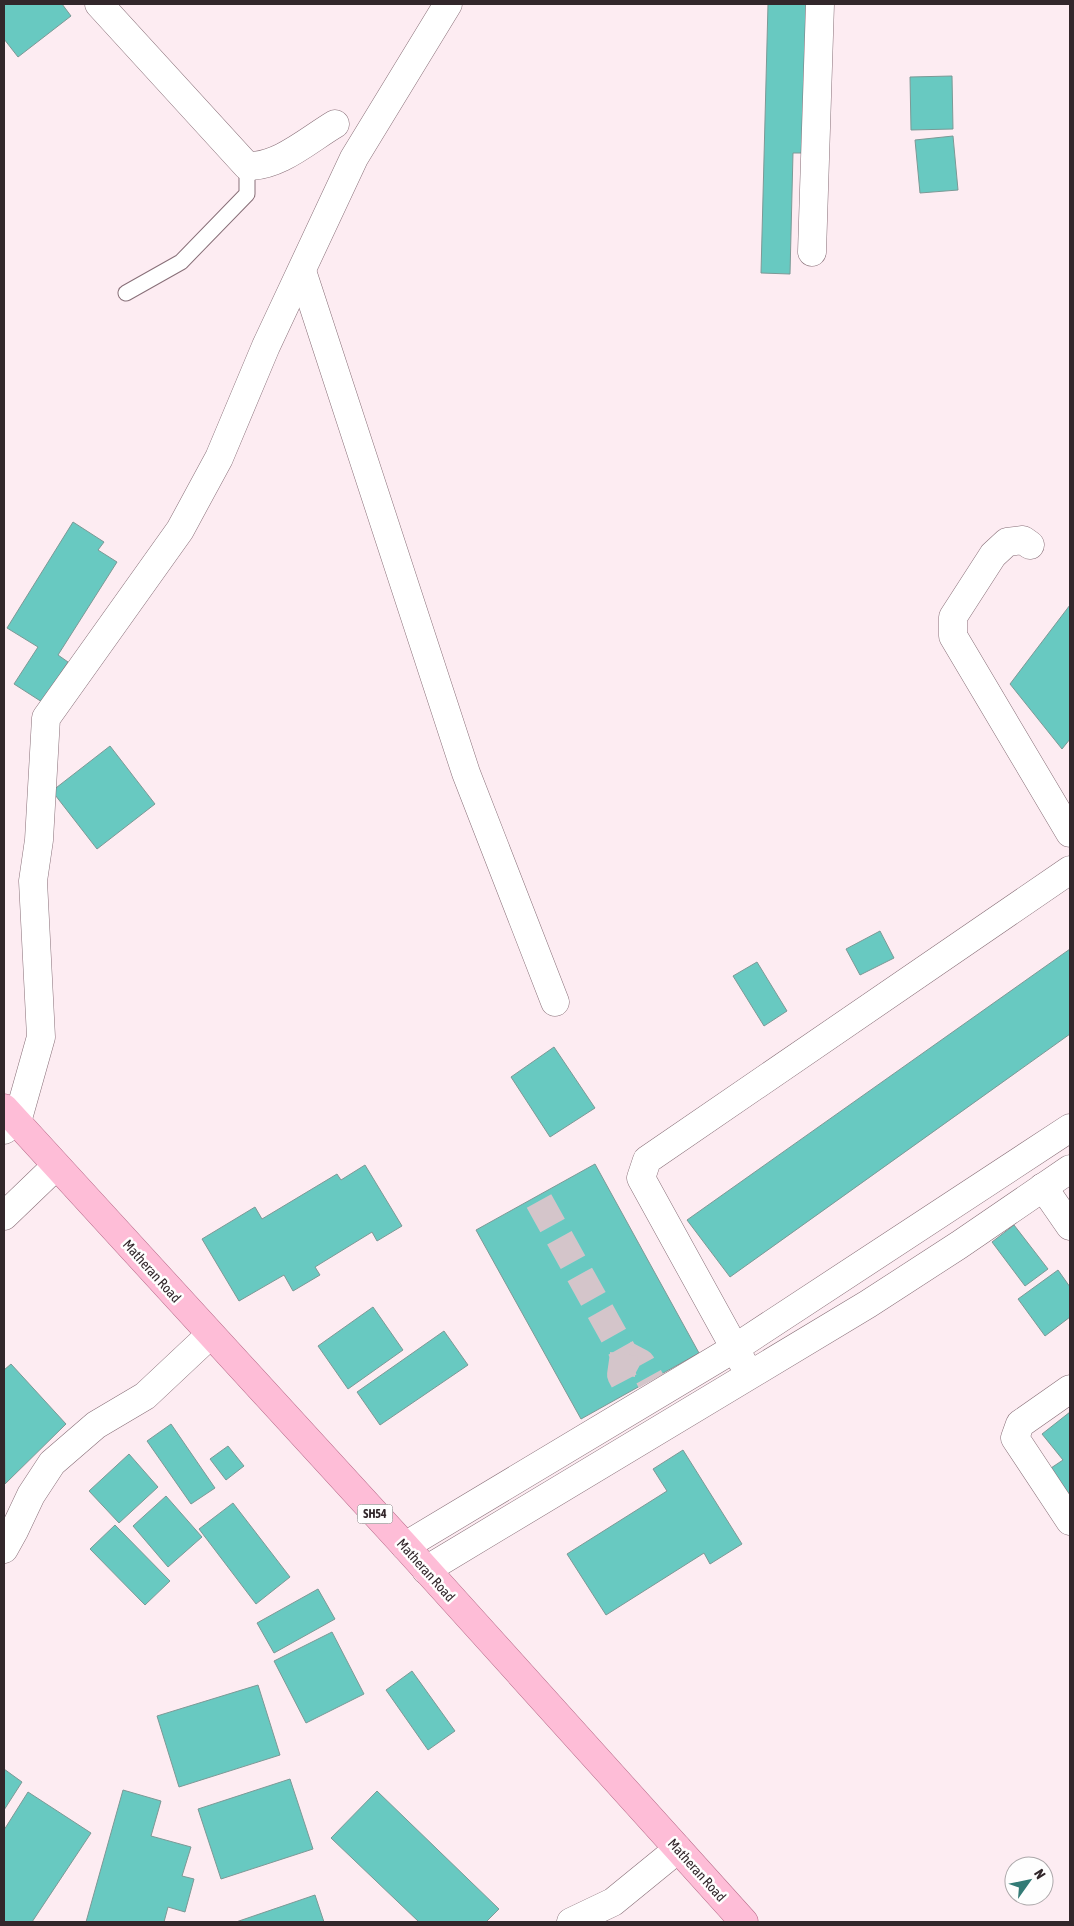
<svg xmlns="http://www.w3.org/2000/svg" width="1074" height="1926" viewBox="0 0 1074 1926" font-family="'Asap Condensed',sans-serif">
  <rect width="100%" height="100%" fill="#fdecf2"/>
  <g fill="#68c9c1" stroke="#7c9996">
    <polygon points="4,4 62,4 71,16 18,57 4,39"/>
    <polygon points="768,4 809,4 805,153 793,153 790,274 761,273"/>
    <polygon points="952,76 953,129 911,130 910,77"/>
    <polygon points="953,136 958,190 920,193 915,140"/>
    <polygon points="73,522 104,542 98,550 117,562 58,655 68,662 42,702 14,684 38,647 7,628"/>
    <polygon points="1070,605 1070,739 1062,749 1010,684"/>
    <polygon points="110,746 155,804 97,849 52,791"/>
    <polygon points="880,931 894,958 860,975 846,949"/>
    <polygon points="1070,949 1070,1034 730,1277 687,1220"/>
    <polygon points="757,962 787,1011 764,1026 733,976"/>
    <polygon points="554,1047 595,1108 550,1137 511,1077"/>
    <polygon points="595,1164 699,1353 581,1419 476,1230"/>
    <polygon points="365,1165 402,1226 377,1241 372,1232 315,1267 320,1275 293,1291 284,1275 239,1301 202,1239 255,1207 262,1219 337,1174 341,1180"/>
    <polygon points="1014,1225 1048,1269 1025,1286 992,1242"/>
    <polygon points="1058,1270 1070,1287 1070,1317 1045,1336 1018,1299"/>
    <polygon points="373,1307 403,1350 348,1389 318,1346"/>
    <polygon points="444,1331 468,1365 380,1425 357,1392"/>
    <polygon points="11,1364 66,1424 5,1484 4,1370"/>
    <polygon points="1070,1412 1070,1497 1051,1468 1063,1460 1042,1434"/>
    <polygon points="171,1424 215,1488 191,1504 147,1441"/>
    <polygon points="228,1446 244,1466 226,1480 210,1459"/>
    <polygon points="683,1450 742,1544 710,1564 704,1553 606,1615 567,1554 667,1491 653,1469"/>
    <polygon points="129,1454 158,1487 119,1523 89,1491"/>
    <polygon points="166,1496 202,1537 168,1567 133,1526"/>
    <polygon points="233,1503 290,1577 256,1604 199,1529"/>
    <polygon points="115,1525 170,1581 145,1605 90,1549"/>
    <polygon points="318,1589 335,1619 274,1653 257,1623"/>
    <polygon points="332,1632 364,1694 306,1723 274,1661"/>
    <polygon points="412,1671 455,1731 428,1750 386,1690"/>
    <polygon points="258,1685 280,1755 179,1787 157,1716"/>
    <polygon points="4,1769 22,1782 4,1810"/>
    <polygon points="290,1779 313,1849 221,1879 198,1809"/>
    <polygon points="123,1790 161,1801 151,1836 191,1847 182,1876 194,1879 185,1912 168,1907 164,1922 86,1922"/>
    <polygon points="377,1791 499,1909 486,1922 419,1922 331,1838"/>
    <polygon points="28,1792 91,1833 32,1922 4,1922 4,1830"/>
    <polygon points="315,1895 324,1922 236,1922"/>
  </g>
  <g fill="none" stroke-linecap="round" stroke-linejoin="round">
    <g stroke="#d4c5ca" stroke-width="28" stroke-dasharray="28 14" stroke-linecap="butt">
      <polyline points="539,1201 624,1354 641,1363 651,1381"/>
      <polyline points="624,1354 621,1375 630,1392"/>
    </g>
    <g stroke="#886f78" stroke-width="17">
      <polyline id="service" points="126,293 181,262 247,194 247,166"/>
    </g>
    <g stroke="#886f78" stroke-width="29">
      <g id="minor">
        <path d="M99,4L247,166C279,167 308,140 335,124"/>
        <polyline points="812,252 820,4"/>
        <polyline points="302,271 466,773 555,1002"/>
        <polyline points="1030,545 1023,540 1007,542 993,555 953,617 953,636 1070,833"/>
        <polyline points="4,1130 17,1122 41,1037 33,881 39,840 46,718 180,530 219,458 266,346 354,158 448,4"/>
        <polyline points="1043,1187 1070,1226"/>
        <polyline points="4,1216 56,1166"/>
        <polyline points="743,1363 641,1178 647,1160 1070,870"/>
        <polyline points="1070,1389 1020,1424 1015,1438 1070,1521"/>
        <polyline points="405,1546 735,1348 1070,1128"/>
        <polyline points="4,1549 14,1531 31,1495 52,1463 96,1425 145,1396 210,1335"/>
        <polyline points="426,1570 868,1304 959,1245 1070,1169"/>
        <polyline points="571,1922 613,1902 678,1849"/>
      </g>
    </g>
    <g stroke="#b76c8a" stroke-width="29">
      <polyline id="primary" points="4,1108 405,1546 744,1922"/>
    </g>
    <use href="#service" stroke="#fff" stroke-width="15"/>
    <use href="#minor" stroke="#fff" stroke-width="28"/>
    <use href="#primary" stroke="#febdd7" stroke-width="28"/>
  </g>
  <g text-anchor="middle" stroke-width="5" stroke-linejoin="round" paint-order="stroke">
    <rect fill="#fefefe" stroke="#6f686a" stroke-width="1" x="357.5" y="1504.5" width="35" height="19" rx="4"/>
    <g font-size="12" font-weight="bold" fill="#32272b">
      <text x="375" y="1518">SH54</text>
    </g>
    <g font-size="14" fill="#32272b" stroke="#fefefe">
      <text transform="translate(152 1271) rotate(48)" y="5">Matheran Road</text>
      <text transform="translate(426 1570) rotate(48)" y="5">Matheran Road</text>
      <text transform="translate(697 1870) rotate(48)" y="5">Matheran Road</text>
    </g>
  </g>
  <rect width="1074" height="1926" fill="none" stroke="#32272b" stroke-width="10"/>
  <g transform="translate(1029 1881) rotate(57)"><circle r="24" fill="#fefefe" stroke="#aca8aa"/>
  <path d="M0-4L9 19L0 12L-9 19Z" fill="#337b76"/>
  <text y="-8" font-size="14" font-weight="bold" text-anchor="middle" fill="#32272b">N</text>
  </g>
</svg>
